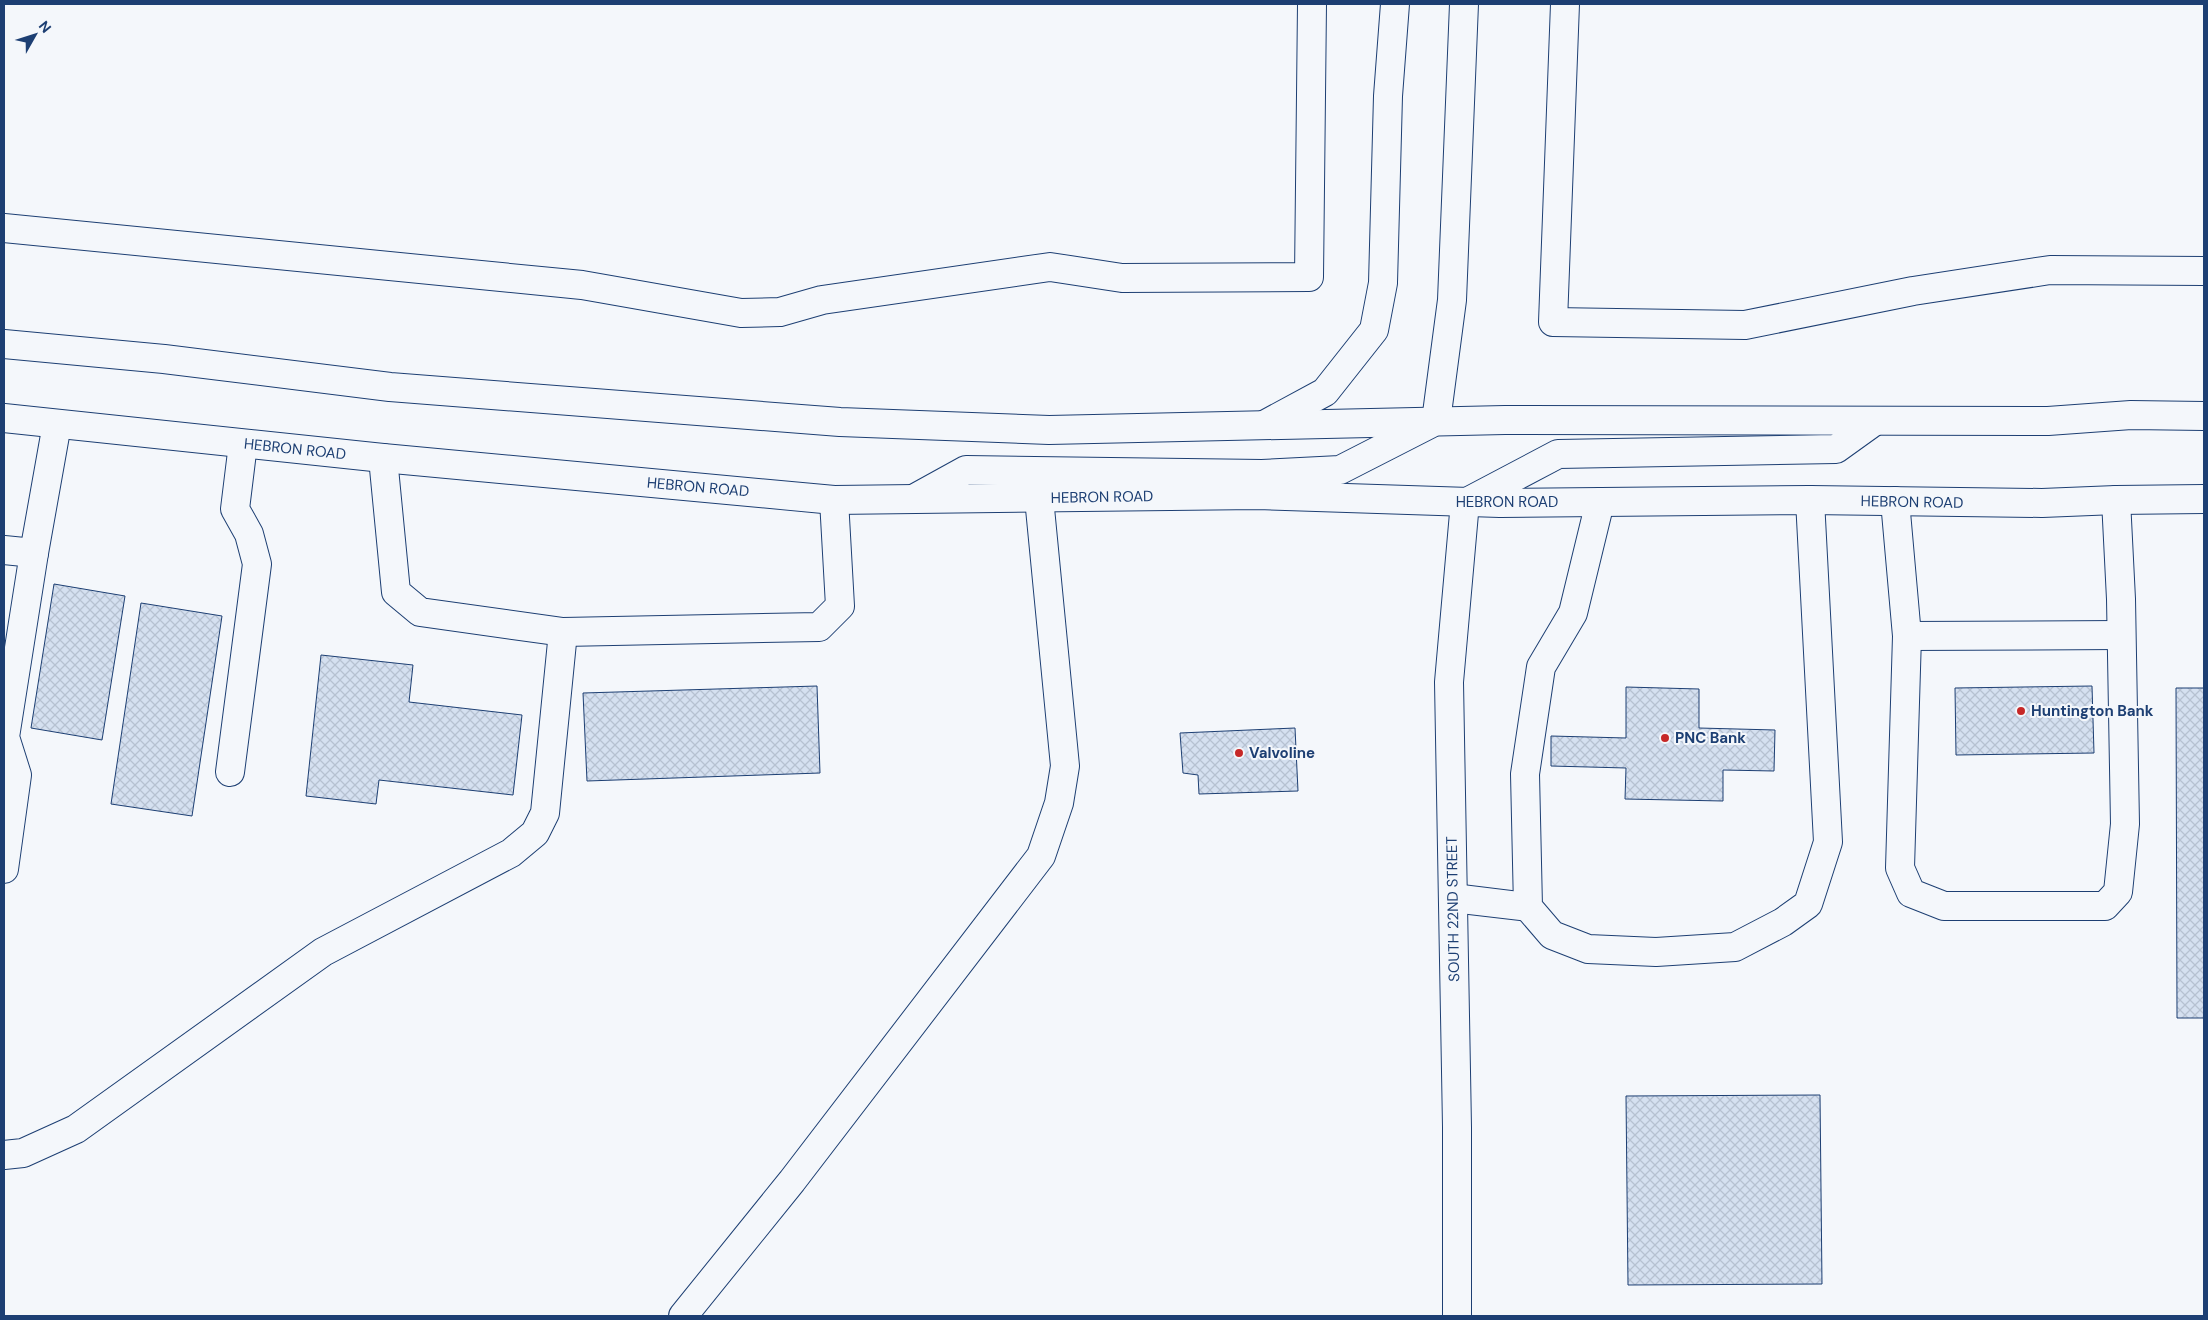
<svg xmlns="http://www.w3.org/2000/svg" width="2208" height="1320" viewBox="0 0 2208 1320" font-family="'DM Sans',sans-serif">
  <defs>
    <pattern id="building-cross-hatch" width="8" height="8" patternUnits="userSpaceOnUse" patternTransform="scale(1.25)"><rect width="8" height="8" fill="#d5e0f0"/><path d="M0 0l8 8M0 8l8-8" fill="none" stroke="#b6c1d1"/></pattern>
  </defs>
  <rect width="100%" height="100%" fill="#f4f7fb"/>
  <g fill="url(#building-cross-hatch)" stroke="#1d3f73">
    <polygon points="54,584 125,596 102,740 31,728"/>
    <polygon points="141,603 222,616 192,816 111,804"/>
    <polygon points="321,655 413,665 409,702 522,715 513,795 379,780 376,804 306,796"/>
    <polygon points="817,686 820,773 587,781 583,693"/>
    <polygon points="2092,686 2094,753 1956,755 1955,688"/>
    <polygon points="1626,687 1699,689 1699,728 1775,730 1774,771 1723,770 1723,801 1625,799 1626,768 1551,766 1551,736 1626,738"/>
    <polygon points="2176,688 2204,688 2204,1018 2177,1018"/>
    <polygon points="1295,728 1298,791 1199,794 1198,775 1183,773 1180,733"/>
    <polygon points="1820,1095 1822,1284 1628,1285 1626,1096"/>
  </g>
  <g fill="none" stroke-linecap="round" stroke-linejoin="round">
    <g stroke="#1d3f73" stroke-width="30">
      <g id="minor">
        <polyline points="1565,4 1553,322 1745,325 1913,291 2050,270 2204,271"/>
        <polyline points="4,228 582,285 741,313 780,312 822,300 1050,267 1122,278 1309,277 1312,4"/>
        <polyline points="1436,421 1452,300 1464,4"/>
        <polyline points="1264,425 1325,392 1374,330 1383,283 1388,96 1395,4"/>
        <polyline points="383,458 396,592 420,612 563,632 819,627 840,606 834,500"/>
        <polyline points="1895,501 1907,636 2120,635"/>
        <polyline points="1600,502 1573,613 1541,667 1525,774 1528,907 1552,935 1588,949 1656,952 1735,947 1783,922 1808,904 1828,842 1810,500"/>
        <polyline points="4,550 34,553 57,424"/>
        <polyline points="1907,636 1900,868 1911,893 1944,906 2105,906 2118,892 2125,824 2121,599 2116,500"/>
        <polyline points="230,772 257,564 249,534 235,509 243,444"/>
        <polyline points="4,869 17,775 5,737 34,553"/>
        <polyline points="1453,898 1528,907"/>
        <polyline points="4,1155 23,1153 76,1129 323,952 511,853 535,833 545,813 563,632"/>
        <polyline points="683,1316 792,1181 1041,856 1059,803 1065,766 1039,498"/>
        <polyline points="1457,1316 1457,1127 1449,682 1465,502"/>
      </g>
    </g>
    <g stroke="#1d3f73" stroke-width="30">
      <g id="highway">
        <polyline points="4,344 164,359 390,387 840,422 1049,430 1505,420 2048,421 2131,415 2204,416"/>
        <polyline points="4,418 383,458 834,500 1258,495 1500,503 1810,500 2042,503 2116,500 2204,499"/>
        <polyline points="917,497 966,470 1262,474 1340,470 1430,424"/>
        <polyline points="1469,501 1558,454 1836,449 1875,421"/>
      </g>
    </g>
    <use href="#minor" stroke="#f4f7fb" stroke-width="28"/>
    <use href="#highway" stroke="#f4f7fb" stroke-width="28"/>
  </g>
  <g fill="#c62828" stroke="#f4f7fb" stroke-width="2">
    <circle cx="2021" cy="711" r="5"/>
    <circle cx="1665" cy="738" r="5"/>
    <circle cx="1239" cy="753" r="5"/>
  </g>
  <g text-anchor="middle" stroke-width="4" stroke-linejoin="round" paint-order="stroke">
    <g font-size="15" fill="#1d3f73" stroke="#f4f7fb">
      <text transform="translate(295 449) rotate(6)" y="5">HEBRON ROAD</text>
      <text transform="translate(698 487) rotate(5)" y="5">HEBRON ROAD</text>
      <text transform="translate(1102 497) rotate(-1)" y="5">HEBRON ROAD</text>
      <text x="1507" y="507">HEBRON ROAD</text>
      <text transform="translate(1912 502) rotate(1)" y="5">HEBRON ROAD</text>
      <text transform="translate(1453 909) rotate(-91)" y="5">SOUTH 22ND STREET</text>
    </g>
    <g font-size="15" font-weight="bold" fill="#1d3f73" stroke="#f4f7fb" text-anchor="start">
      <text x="2031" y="716">Huntington Bank</text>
      <text x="1675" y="743">PNC Bank</text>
      <text x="1249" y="758">Valvoline</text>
    </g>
  </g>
  <rect width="2208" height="1320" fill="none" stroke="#1d3f73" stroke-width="10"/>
  <g transform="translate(35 35) rotate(51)" stroke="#f4f7fb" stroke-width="4" paint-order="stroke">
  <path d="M0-4L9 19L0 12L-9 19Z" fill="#1d3f73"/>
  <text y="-8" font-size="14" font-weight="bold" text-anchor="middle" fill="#1d3f73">N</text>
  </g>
</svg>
